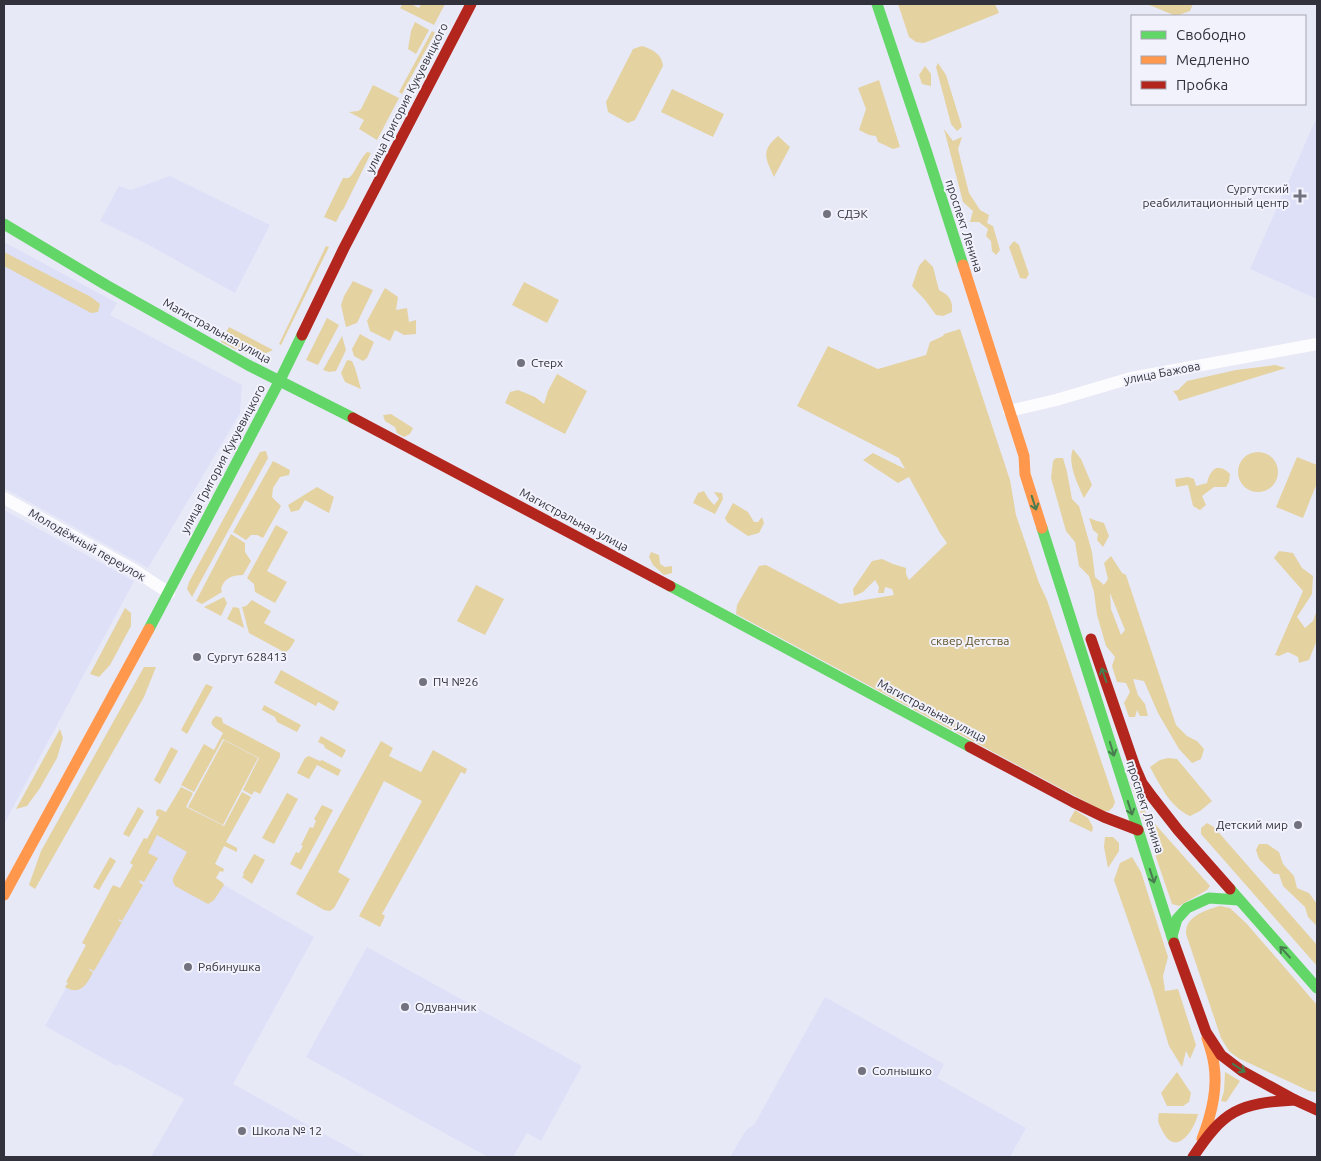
<svg xmlns="http://www.w3.org/2000/svg" width="1321" height="1161" viewBox="0 0 1321 1161" font-family="Ubuntu,sans-serif">
  <rect width="100%" height="100%" fill="#e8e9f7"/>
  <g fill="#dee0f8">
    <polygon points="1315,121 1317,122 1317,299 1250,269"/>
    <polygon points="170,176 270,225 235,293 147,244 100,221 119,186 131,190"/>
    <polygon points="4,242 117,303 110,315 242,385 240,413 148,568 4,488"/>
    <polygon points="4,510 134,581 4,824"/>
    <polygon points="153,830 194,852 188,864 314,937 233,1084 366,1157 151,1157 184,1099 119,1064 117,1066 45,1026"/>
    <polygon points="367,947 582,1066 541,1141 527,1133 513,1157 488,1157 306,1057"/>
    <polygon points="825,997 944,1064 937,1078 1026,1128 1010,1157 730,1157 746,1130 754,1125"/>
  </g>
  <g fill="#e4d2a1" fill-rule="evenodd">
    <polygon points="403,4 411,4 419,8 421,4 445,4 434,25 400,8"/>
    <polygon points="898,4 995,4 999,13 924,43 916,42 909,37"/>
    <polygon points="1147,4 1193,4 1190,11 1176,16"/>
    <polygon points="415,22 429,30 416,54 408,49 411,31"/>
    <polygon points="432,31 435,33 402,94 399,92"/>
    <path d="M642,46C652,49 662,54 663,66L635,120L628,123L608,112L606,102L633,49Z"/>
    <polygon points="938,63 946,75 962,127 957,131 951,124 936,67"/>
    <polygon points="925,66 931,74 931,86 922,84 919,75"/>
    <polygon points="879,80 900,147 893,149 878,142 876,136 869,135 859,130 866,109 858,88"/>
    <polygon points="373,85 399,98 377,140 359,129 364,120 349,112 358,111 361,109"/>
    <polygon points="672,89 724,114 713,137 661,112"/>
    <polygon points="944,129 953,141 962,137 958,149 969,193 980,210 989,215 987,223 993,226 1000,250 996,255 992,251 991,241 986,236 988,229 979,222 970,222 973,211 963,202"/>
    <path d="M778,136L790,147L774,177C766,159 760,151 778,136Z"/>
    <path d="M367,152L371,153L343,210H342L336,222L324,217L343,178C347,178 348,179 351,176C356,170 360,159 367,152Z"/>
    <polygon points="1014,241 1019,245 1029,274 1026,279 1020,278 1009,247"/>
    <polygon points="326,246 329,247 281,345 279,344"/>
    <polygon points="4,252 91,297 100,304 98,312 91,313 4,266"/>
    <path d="M925,259L933,267L939,290C949,295 953,300 952,312L943,316L936,315L925,300L912,286L919,266Z"/>
    <polygon points="353,281 373,290 357,323 346,327 341,305 344,296"/>
    <polygon points="524,282 559,300 547,323 512,305"/>
    <polygon points="385,288 398,297 396,310 407,308 409,322 416,320 416,334 404,335 395,330 390,341 370,331 367,321"/>
    <polygon points="327,318 339,325 318,365 306,360"/>
    <path d="M229,327L273,350C253,361 239,351 221,342Z"/>
    <polygon points="960,329 1010,480 1016,515 1039,583 1047,600 1115,802 1113,807 1109,811 1103,811 736,614 737,605 759,566 766,565 840,604 894,595 892,589 885,587 884,593 878,593 879,587 875,580 863,592 854,596 853,589 872,561 882,559 893,564 906,568 906,574 909,580 947,543 940,533 909,477 898,483 863,460 873,453 905,469 899,458 797,406 828,346 878,369 926,355 930,342 943,336 944,334"/>
    <polygon points="360,334 374,342 367,358 363,361 354,356 352,349"/>
    <polygon points="342,336 346,350 336,371 329,372 323,370"/>
    <polygon points="347,360 352,361 355,368 361,389 345,382 341,373"/>
    <polygon points="1275,365 1286,368 1179,401 1177,396 1173,391 1178,390 1187,381 1236,370"/>
    <polygon points="557,374 587,391 565,434 505,403 510,392 518,390 535,397 544,404 548,391"/>
    <polygon points="391,414 413,428 410,434 404,437 397,433 395,427 385,421 383,415"/>
    <path d="M1073,449L1081,459L1092,485L1084,498C1078,485 1067,463 1073,449Z"/>
    <polygon points="266,451 268,458 192,597 187,589 189,582 260,452"/>
    <circle cx="1258" cy="472" r="20"/>
    <polygon points="1297,457 1317,465 1317,483 1303,518 1276,507"/>
    <path d="M1056,458H1063L1067,472L1072,499L1079,506L1092,552L1095,577L1104,585L1108,579L1104,563L1111,556L1122,573L1126,575L1176,725L1187,736L1197,741L1204,749L1201,759L1192,763L1179,749L1158,713L1144,681L1133,679L1138,695L1145,704L1148,716H1140L1137,710L1135,717H1129L1124,703L1130,692L1126,683L1117,682L1112,666L1115,657L1106,646L1097,615L1094,592L1089,576L1079,566L1075,542L1066,531L1051,478L1053,461ZM1110,593L1125,630L1121,635L1111,609Z"/>
    <polygon points="273,461 290,470 289,475 280,477 273,488 272,497 281,506 263,538 257,535 251,535 246,540 233,532"/>
    <path d="M1216,468C1223,468 1225,469 1230,474L1229,482L1226,487H1214L1202,496L1206,505L1200,510L1193,506L1188,485L1176,487L1175,479L1188,477L1194,479L1196,486L1207,483C1209,476 1210,472 1216,468Z"/>
    <polygon points="317,487 334,497 329,513 305,500 299,510 291,512 288,505"/>
    <polygon points="704,491 708,498 714,505 719,499 714,492 722,493 723,499 715,514 693,503 698,493"/>
    <polygon points="733,503 748,512 754,522 758,522 762,517 764,523 759,533 748,536 727,522 725,518"/>
    <polygon points="1089,518 1097,521 1104,523 1109,536 1103,547 1097,540 1098,534 1093,530"/>
    <polygon points="276,525 288,532 267,571 287,582 275,603 255,592 254,584 247,578"/>
    <path d="M231,534L245,543V552L251,561L243,575C232,575 224,578 221,589L222,592L202,604L196,601Z"/>
    <polygon points="1279,551 1293,553 1302,568 1313,576 1312,594 1297,617 1305,628 1313,621 1317,610 1317,640 1309,660 1299,663 1298,657 1288,652 1279,656 1275,655 1303,591 1274,558"/>
    <polygon points="651,552 659,555 660,564 665,567 672,566 672,573 664,575 653,565 649,557"/>
    <polygon points="476,585 504,599 485,635 457,621"/>
    <polygon points="224,597 227,603 221,616 204,607"/>
    <path d="M252,600L271,611L264,623L295,640C292,645 290,651 284,652L249,633L242,607L246,606Z"/>
    <polygon points="233,607 239,608 244,628 227,619"/>
    <polygon points="125,608 131,613 131,626 110,665 99,677 90,674"/>
    <polygon points="144,667 156,667 144,697 35,889 29,885 41,851"/>
    <polygon points="281,670 339,702 334,711 318,702 316,706 274,683"/>
    <polygon points="206,684 213,687 187,734 181,730"/>
    <polygon points="264,705 301,725 297,732 277,722 275,717 262,710"/>
    <path d="M216,716L222,718L223,723L280,753V757L260,794L254,791L252,795L243,790L259,758L223,739L194,792L181,785L204,744L214,750L223,733C217,728 205,725 216,716Z"/>
    <polygon points="60,729 63,738 57,758 40,788 27,806 16,809"/>
    <polygon points="321,736 346,750 342,758 325,748 324,745 318,742"/>
    <polygon points="224,740 258,758 223,825 188,807"/>
    <polygon points="381,741 393,748 389,756 421,772 433,750 467,769 465,774 461,772 382,914 385,916 380,927 359,916 422,801 384,781 338,872 350,879 334,908 330,911 324,910 296,894"/>
    <polygon points="171,747 178,751 160,784 154,780"/>
    <polygon points="309,756 320,761 322,760 341,770 338,776 317,765 309,779 297,773 305,758"/>
    <path d="M1168,758L1177,759L1212,801L1200,811L1190,816C1170,807 1160,785 1150,767L1160,760Z"/>
    <polygon points="1130,781 1147,815 1210,886 1207,890 1179,906 1172,904"/>
    <path d="M181,787L193,793L186,807L224,826L242,792L251,797L226,842L237,848V852L224,846L215,864L224,869L223,872L220,871L216,878L223,883L224,885L214,900L208,904L175,886L173,882V878L187,852L157,835L148,853L158,858L144,882L140,880L139,882L143,885L122,921L119,919V921L122,922L94,971L90,969L89,970L93,972C87,984 81,996 65,987L68,983L66,982L86,945L82,943L113,885L120,888L133,865L130,863L144,838L147,839L159,817L156,815V811L159,809L166,812Z"/>
    <polygon points="287,793 298,799 274,844 262,838"/>
    <polygon points="322,805 333,810 301,870 290,864 296,852 299,853 303,846 301,845 310,827 313,828 316,821 314,819"/>
    <polygon points="138,807 144,811 129,837 123,834"/>
    <polygon points="1075,810 1088,818 1093,827 1092,832 1069,821"/>
    <polygon points="1207,823 1214,827 1317,945 1317,966 1201,834 1201,828"/>
    <polygon points="1105,837 1113,837 1119,843 1119,851 1108,868 1104,847"/>
    <polygon points="1259,844 1267,844 1279,852 1283,864 1294,876 1297,888 1309,893 1317,904 1317,926 1308,917 1305,907 1283,886 1279,874 1274,874 1259,859 1256,850"/>
    <polygon points="254,854 265,860 252,884 242,877 244,875 243,873"/>
    <polygon points="110,857 116,861 99,890 93,887"/>
    <polygon points="1132,857 1141,872 1168,957 1163,976 1165,991 1178,989 1196,1045 1190,1059 1186,1051 1182,1067 1169,1046 1152,989 1114,880 1120,863"/>
    <path d="M1220,906L1230,908L1247,924L1317,1005V1092L1309,1091L1238,1058L1229,1051L1221,1038L1186,934C1186,931 1186,928 1187,926C1192,914 1209,909 1220,906Z"/>
    <polygon points="1177,1072 1191,1093 1189,1102 1183,1106 1167,1106 1161,1093"/>
    <polygon points="1225,1072 1240,1081 1226,1102 1221,1101 1224,1091"/>
    <path d="M1159,1113L1198,1114C1194,1131 1176,1157 1163,1132C1159,1124 1157,1123 1159,1113Z"/>
  </g>
  <g fill="none" stroke-linecap="round" stroke-linejoin="round">
    <g stroke="#fcfcfe" stroke-width="12">
      <polyline points="1009,411 1056,400 1131,378 1317,344"/>
      <polyline points="4,498 134,570 169,593"/>
    </g>
    <g stroke="#63d668" stroke-width="11">
      <polyline points="877,4 926,150 963,265"/>
      <polyline points="4,224 106,285 248,365 353,418"/>
      <polyline points="1042,528 1174,943"/>
      <polyline points="670,586 970,747"/>
      <polyline points="149,629 280,380 302,335"/>
      <polyline points="1230,889 1317,988"/>
      <polyline points="1172,936 1177,919 1187,908 1209,898 1239,900"/>
    </g>
    <g stroke="#ff974d" stroke-width="11">
      <polyline points="963,265 1024,456 1025,474 1042,528"/>
      <polyline points="4,895 149,629"/>
      <path d="M1202,1139C1211,1116 1218,1090 1214,1065C1213,1056 1210,1047 1207,1038"/>
    </g>
    <g stroke="#b3261e" stroke-width="11">
      <polyline points="302,335 344,248 471,4"/>
      <polyline points="353,418 670,586"/>
      <polyline points="1091,639 1135,767 1142,783 1153,798 1178,830 1230,889"/>
      <polyline points="970,747 1073,802 1104,817 1138,830"/>
      <polyline points="1174,943 1206,1032 1221,1055 1242,1071 1295,1100 1317,1110"/>
      <path d="M1193,1157C1224,1110 1239,1103 1295,1100"/>
    </g>
  </g>
  <defs><path id="oneway-shaft" d="M-6 0H5M1.5-3L5.5 0L1.5 3" fill="none" stroke-width="1.6" stroke-linecap="round" stroke-linejoin="round" transform="scale(1.25)"/></defs>
  <g stroke="#487c4f">
    <use href="#oneway-shaft" transform="translate(1034 503) rotate(72)"/>
    <use href="#oneway-shaft" transform="translate(1104 675) rotate(-109)"/>
    <use href="#oneway-shaft" transform="translate(1112 749) rotate(73)"/>
    <use href="#oneway-shaft" transform="translate(1130 808) rotate(72)"/>
    <use href="#oneway-shaft" transform="translate(1152 876) rotate(72)"/>
    <use href="#oneway-shaft" transform="translate(1285 952) rotate(-132)"/>
    <use href="#oneway-shaft" transform="translate(1239 1068) rotate(34)"/>
  </g>
  <g fill="#71727d" stroke="#f2f2fd" stroke-width="2">
    <path d="M1297.5 188.5h5v5h5v5h-5v5h-5v-5h-5v-5h5z"/>
    <circle cx="827" cy="214" r="5"/>
    <circle cx="521" cy="363" r="5"/>
    <circle cx="197" cy="657" r="5"/>
    <circle cx="423" cy="682" r="5"/>
    <circle cx="1298" cy="825" r="5"/>
    <circle cx="188" cy="967" r="5"/>
    <circle cx="405" cy="1007" r="5"/>
    <circle cx="862" cy="1071" r="5"/>
    <circle cx="242" cy="1131" r="5"/>
  </g>
  <g text-anchor="middle" stroke-width="4" stroke-linejoin="round" paint-order="stroke">
    <g font-size="12" fill="#31323b" stroke="#f2f2fd">
      <text transform="translate(407 98) rotate(-63)" y="4">улица Григория Кукуевицкого</text>
      <text transform="translate(964 226) rotate(72)" y="4">проспект Ленина</text>
      <text transform="translate(217 331) rotate(29)" y="4">Магистральная улица</text>
      <text transform="translate(1162 373) rotate(-11)" y="4">улица Бажова</text>
      <text transform="translate(223 459) rotate(-62)" y="4">улица Григория Кукуевицкого</text>
      <text transform="translate(574 520) rotate(28)" y="4">Магистральная улица</text>
      <text transform="translate(87 545) rotate(30)" y="4">Молодёжный переулок</text>
      <text transform="translate(932 711) rotate(28)" y="4">Магистральная улица</text>
      <text transform="translate(1145 807) rotate(72)" y="4">проспект Ленина</text>
    </g>
    <g font-size="12" fill="#31323b" stroke="#f2f2fd" text-anchor="start">
      <text x="1289" y="193" text-anchor="end">Сургутский<tspan x="1289" dy="14">реабилитационный центр</tspan></text>
      <text x="837" y="218">СДЭК</text>
      <text x="531" y="367">Стерх</text>
      <text x="207" y="661">Сургут 628413</text>
      <text x="433" y="686">ПЧ №26</text>
      <text x="1288" y="829" text-anchor="end">Детский мир</text>
      <text x="198" y="971">Рябинушка</text>
      <text x="415" y="1011">Одуванчик</text>
      <text x="872" y="1075">Солнышко</text>
      <text x="252" y="1135">Школа № 12</text>
    </g>
    <g font-size="12" fill="#605227" stroke="#f2f2fd">
      <text x="970" y="645">сквер Детства</text>
    </g>
  </g>
  <rect width="1321" height="1161" fill="none" stroke="#31323b" stroke-width="10"/>
  <rect x="1131" y="15" width="175" height="90" fill="#f2f2fd" stroke="#a5a5af"/>
  <rect x="1141" y="31" width="25" height="8" fill="#63d668" stroke="#a5a5af"/>
  <text x="1176" y="40" font-size="15" fill="#31323b">Свободно</text>
  <rect x="1141" y="56" width="25" height="8" fill="#ff974d" stroke="#a5a5af"/>
  <text x="1176" y="65" font-size="15" fill="#31323b">Медленно</text>
  <rect x="1141" y="81" width="25" height="8" fill="#b3261e" stroke="#a5a5af"/>
  <text x="1176" y="90" font-size="15" fill="#31323b">Пробка</text>
</svg>
